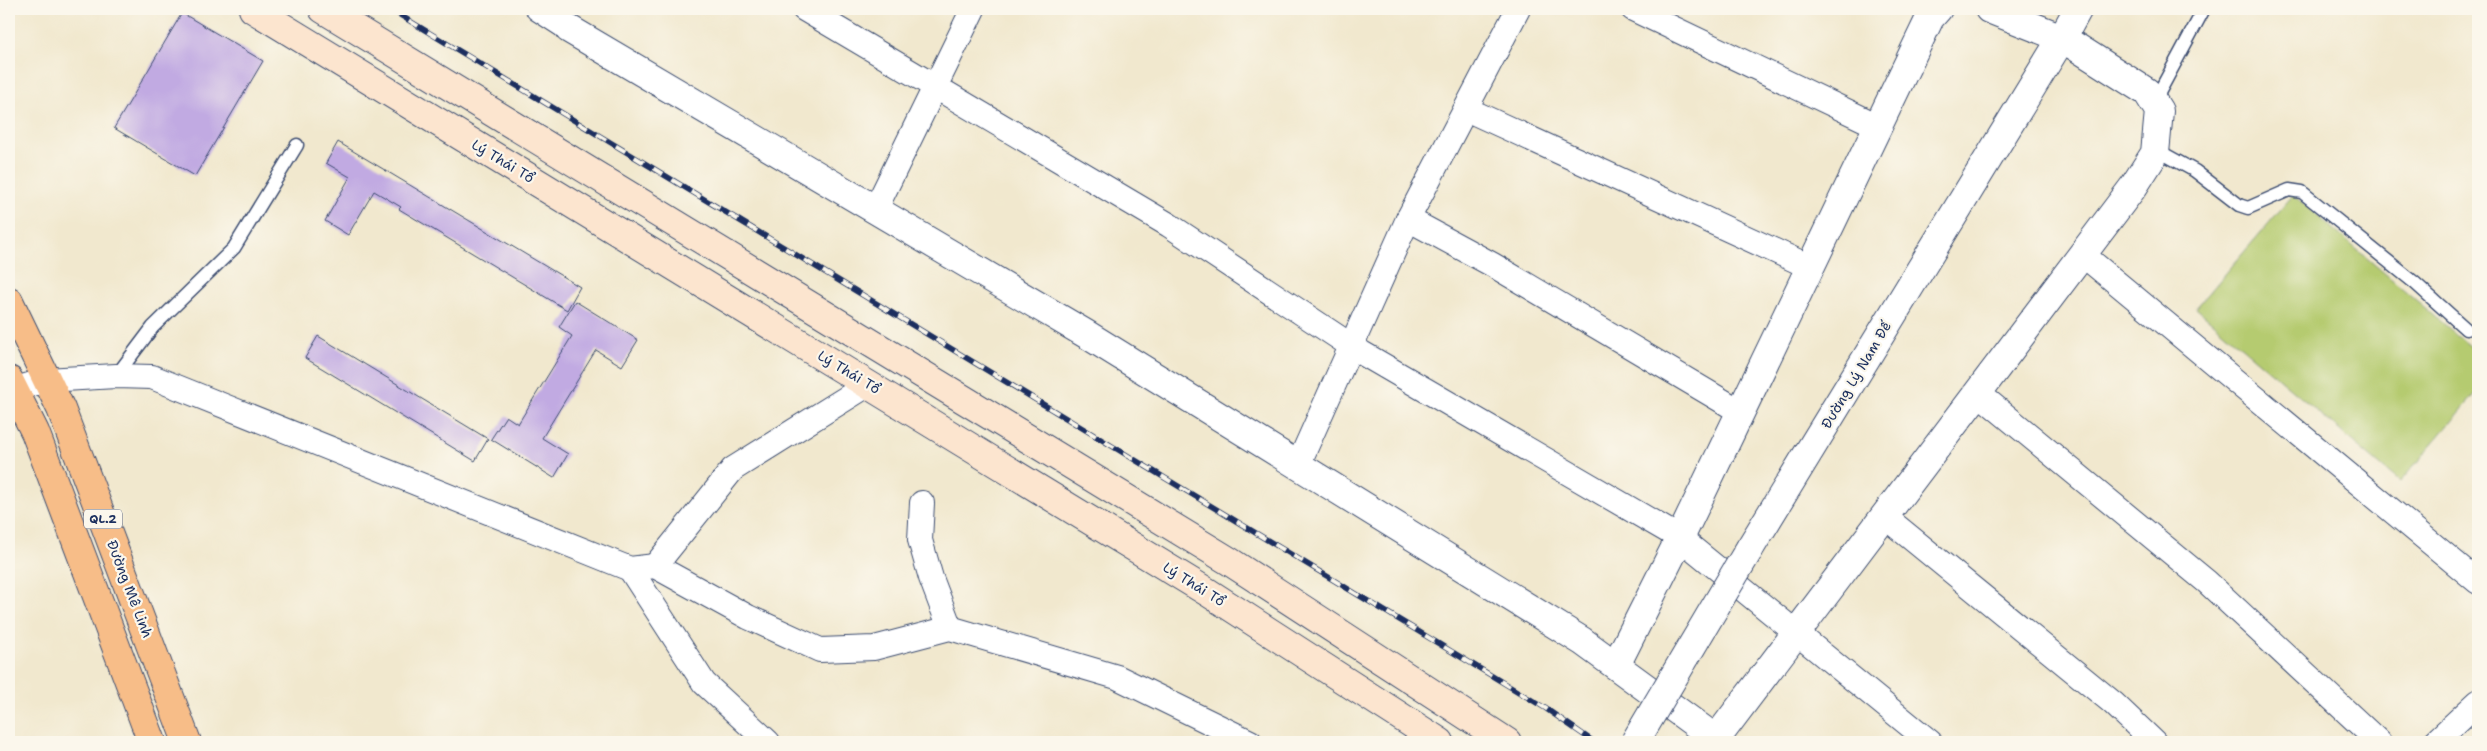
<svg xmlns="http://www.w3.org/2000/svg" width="2487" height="751" viewBox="0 0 2487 751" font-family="'Shantell Sans',sans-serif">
  <rect width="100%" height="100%" fill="#fbf7ec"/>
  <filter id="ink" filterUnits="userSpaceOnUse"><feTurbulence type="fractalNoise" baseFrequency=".02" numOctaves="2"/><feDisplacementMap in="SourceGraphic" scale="10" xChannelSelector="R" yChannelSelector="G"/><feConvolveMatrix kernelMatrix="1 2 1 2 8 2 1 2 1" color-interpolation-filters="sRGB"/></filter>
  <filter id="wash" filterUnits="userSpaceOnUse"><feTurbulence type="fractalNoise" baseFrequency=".0096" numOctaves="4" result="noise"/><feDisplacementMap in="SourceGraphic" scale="20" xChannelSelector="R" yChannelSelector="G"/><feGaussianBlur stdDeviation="1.12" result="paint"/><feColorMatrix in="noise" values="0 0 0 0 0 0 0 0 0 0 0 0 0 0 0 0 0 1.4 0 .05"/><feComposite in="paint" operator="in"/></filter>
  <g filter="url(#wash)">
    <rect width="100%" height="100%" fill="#f1e8ce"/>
    <polygon fill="#b5cb70" stroke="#687d67" points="2293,195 2478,353 2478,391 2400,482 2196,308"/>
    <g id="blocks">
      <g fill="#c1aae2">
        <polygon points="182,13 263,61 195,176 114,128"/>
        <polygon points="338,142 580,287 567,310 399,209 401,207 374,191 348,235 325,221 350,177 326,163"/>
        <polygon points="575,301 638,340 622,366 596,350 542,438 568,454 554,478 491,439 506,416 518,424 572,336 559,327"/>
        <polygon points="318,336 488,439 475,461 305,358"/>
      </g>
    </g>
  </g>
  <g filter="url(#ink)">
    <use href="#blocks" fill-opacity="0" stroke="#3b4b6f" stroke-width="1"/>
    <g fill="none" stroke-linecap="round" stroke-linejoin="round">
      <g stroke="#3b4b6f" stroke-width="15">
        <g id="service">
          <polyline points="2154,102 2204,9"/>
          <polyline points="2155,149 2195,171 2239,205 2248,208 2289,190 2302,192 2415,283 2466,329"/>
          <polyline points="116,376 153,327 234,248 297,145"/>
        </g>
      </g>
      <g stroke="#3b4b6f" stroke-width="26">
        <g id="minor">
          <polyline points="538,9 569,29"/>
          <polyline points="804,9 1169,225 1362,353 1680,538 1930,742"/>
          <polyline points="1633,9 1878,126"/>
          <polyline points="1466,109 1810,267"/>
          <polyline points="875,210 973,9"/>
          <polyline points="1408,219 1493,265 1741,412"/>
          <polyline points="2082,254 2478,582"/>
          <polyline points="9,391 46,380 116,376 152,377 630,569 655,566 748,617 820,650 874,648 950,628 1117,677 1250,742"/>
          <polyline points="1978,393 2207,582 2379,742"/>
          <polyline points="1298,465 1408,219 1518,9"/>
          <polyline points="922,503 920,540 931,578 950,628"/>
          <polyline points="1884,516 2113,703 2154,742"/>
          <polyline points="655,566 733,469 869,384"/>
          <polyline points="630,569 704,683 768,742"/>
          <polyline points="2435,742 2478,702"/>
        </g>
      </g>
      <g stroke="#3b4b6f" stroke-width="30">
        <g id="tertiary">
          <polyline points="569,29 1086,334 1582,641 1720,742"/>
          <polyline points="1750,548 2062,38 2078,9"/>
          <polyline points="1616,665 1680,538 1930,18 1938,9"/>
          <polyline points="1716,739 2134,186 2155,153 2159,111 2147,92 2062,38 1989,9"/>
        </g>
      </g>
      <g stroke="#3b4b6f" stroke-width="30">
        <g id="secondary">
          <polyline points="253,9 1209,593 1440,742"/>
          <polyline points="323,9 1229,561 1507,742"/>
        </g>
      </g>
      <g stroke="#3b4b6f" stroke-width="30">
        <g id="primary">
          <polyline points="9,301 61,409 187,742"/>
          <polyline points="9,380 35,432 152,742"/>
        </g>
      </g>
      <use href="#service" stroke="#fff" stroke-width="12"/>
      <use href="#minor" stroke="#fff" stroke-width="24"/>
      <use href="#tertiary" stroke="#fff" stroke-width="28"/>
      <use href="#secondary" stroke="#fce5cf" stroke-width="28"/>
      <use href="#primary" stroke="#f7bd88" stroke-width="28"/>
      <g stroke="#1b2f5e" stroke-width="5.5">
        <polyline id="rail" points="390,9 1545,708 1594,742"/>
      </g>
      <use href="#rail" stroke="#fbf7ec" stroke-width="4" stroke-dasharray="11" stroke-linecap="butt"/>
      <g stroke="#3b4b6f" stroke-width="30" stroke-linecap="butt">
        <polyline id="tertiary-bridge" points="1635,742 1750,548"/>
      </g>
      <use href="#tertiary-bridge" stroke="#fff" stroke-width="28"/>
    </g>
  </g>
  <g text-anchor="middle" stroke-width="4.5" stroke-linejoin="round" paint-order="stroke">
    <rect fill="#fbf7ec" stroke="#5e6b89" stroke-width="1" x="84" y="509.5" width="38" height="19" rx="4"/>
    <g font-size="12" font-weight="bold" fill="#1b2f5e">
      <text x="103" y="523">QL.2</text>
    </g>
    <g font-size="14" fill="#1b2f5e" stroke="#fbf7ec">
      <text transform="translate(503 161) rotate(31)" y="5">Lý Thái Tổ</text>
      <text transform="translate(849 372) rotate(31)" y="5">Lý Thái Tổ</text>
      <text transform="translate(1856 375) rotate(-59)" y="5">Đường Lý Nam Đế</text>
      <text transform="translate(1194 584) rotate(32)" y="5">Lý Thái Tổ</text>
      <text transform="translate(130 589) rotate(69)" y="5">Đường Mê Linh</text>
    </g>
  </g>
  <rect width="2487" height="751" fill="none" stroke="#fbf7ec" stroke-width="30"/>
</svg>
